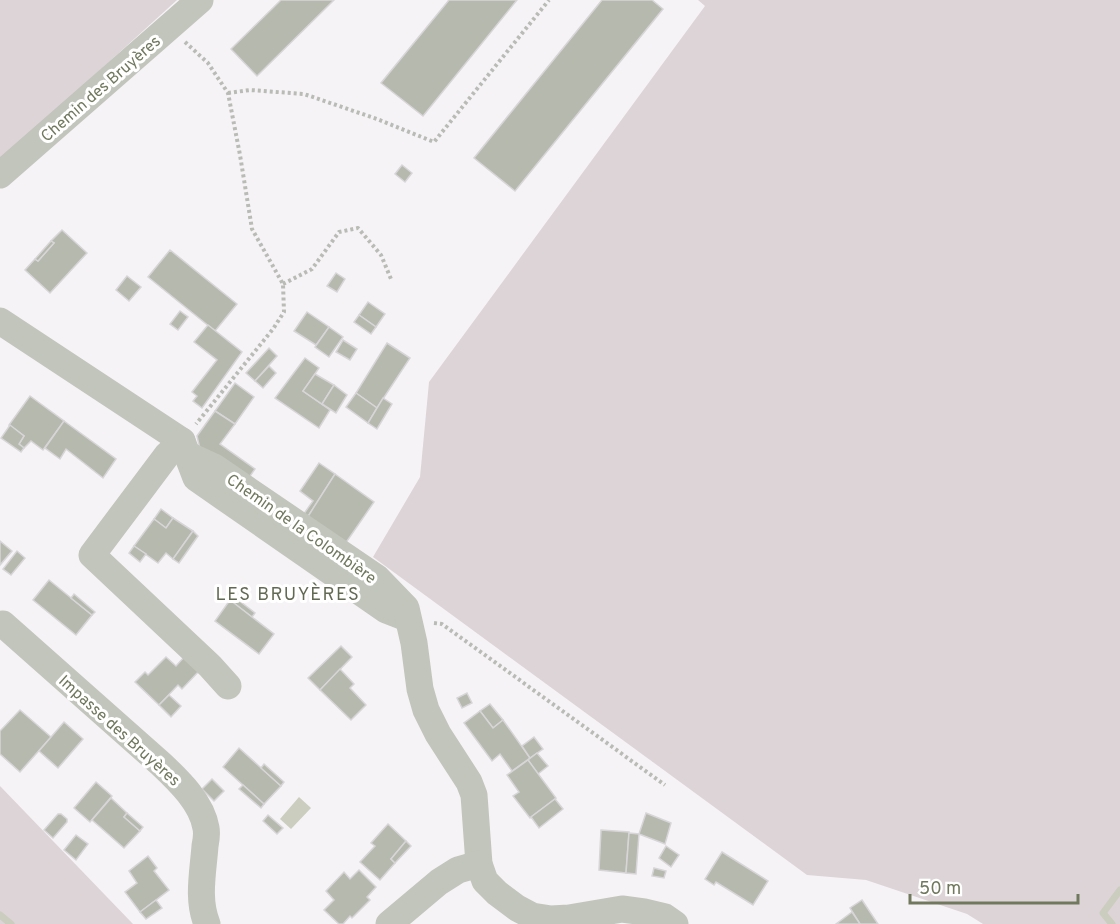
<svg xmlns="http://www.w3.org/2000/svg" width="1120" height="924" viewBox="0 0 1120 924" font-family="Overpass,sans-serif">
  <rect width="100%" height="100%" fill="#f6f3f6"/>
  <g fill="#ddd4d8">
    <polygon points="0,0 177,0 0,161"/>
    <polygon points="698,0 1120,0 1120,924 983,924 967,914 866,880 807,875 373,557 420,477 429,382 705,6"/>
    <polygon points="0,786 133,924 0,924"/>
  </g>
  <polygon fill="#cbcdbe" points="299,797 311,808 291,829 280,819"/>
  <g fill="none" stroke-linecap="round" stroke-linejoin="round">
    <g stroke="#cbcdbe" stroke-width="7">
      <polyline points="0,915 11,924"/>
      <polyline points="1112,924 1103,913 1120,890"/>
    </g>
  </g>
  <g fill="#b6b9ad" stroke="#d7d5d8" stroke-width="1.5">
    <polygon points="281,0 334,0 257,76 231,49"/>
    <polygon points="449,0 517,0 423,116 381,83"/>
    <polygon points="602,0 652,0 663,9 515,191 474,158"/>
    <polygon points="402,165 412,173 405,182 395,174"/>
    <polygon points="62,230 87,253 50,293 25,270 35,259 38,261 54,243 51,241"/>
    <polygon points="51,241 54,243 38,261 35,259"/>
    <polygon points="170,250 237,304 215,331 148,277"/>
    <polygon points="336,273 345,279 337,292 327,286"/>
    <polygon points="127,276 141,287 129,301 116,290"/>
    <polygon points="368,302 385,314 376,327 359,315"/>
    <polygon points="180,311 188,317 178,330 170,324"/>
    <polygon points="307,312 329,327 316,345 294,331"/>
    <polygon points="359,315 376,327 371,334 354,322"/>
    <polygon points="208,325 242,352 202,408 193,401 197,396 192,392 217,360 194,342"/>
    <polygon points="329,327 343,337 329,357 315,347"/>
    <polygon points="343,340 357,349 350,360 336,352"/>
    <polygon points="387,343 410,358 377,408 356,393"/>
    <polygon points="269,348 277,356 255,381 246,373"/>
    <polygon points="305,358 319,368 303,391 330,410 319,428 275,398"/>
    <polygon points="269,366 276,373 263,388 255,381"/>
    <polygon points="315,374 334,385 322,404 303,391"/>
    <polygon points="235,383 254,397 235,424 215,411"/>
    <polygon points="334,385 347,395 336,413 322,404"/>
    <polygon points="356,393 377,408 368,423 346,407"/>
    <polygon points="30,396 64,421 43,450 31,441 24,448 19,444 24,436 9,425"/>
    <polygon points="383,398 392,404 377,429 368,423"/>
    <polygon points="215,411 235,424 220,444 255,469 246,482 200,449 197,436"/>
    <polygon points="64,421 116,459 103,478 66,449 60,459 45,448"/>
    <polygon points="10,425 24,436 19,444 24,448 21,452 1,438"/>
    <polygon points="319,463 335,474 307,518 303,515 313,501 300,491"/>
    <polygon points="335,474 374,502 345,544 307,518"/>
    <polygon points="161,509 173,518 166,528 154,519"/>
    <polygon points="173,518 193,531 173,559 166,553 158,563 134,546 154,519 166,528"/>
    <polygon points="193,531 198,536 179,563 173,559"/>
    <polygon points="0,541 12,551 0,565"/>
    <polygon points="134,546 146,554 140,562 129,553"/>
    <polygon points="17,551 25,558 11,575 3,569"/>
    <polygon points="49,580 92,615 76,635 33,600"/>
    <polygon points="74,594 95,612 92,615 71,598"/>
    <polygon points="233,596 255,613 252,617 230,600"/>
    <polygon points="230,600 274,634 259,654 215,621"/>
    <polygon points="341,646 352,657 320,690 308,678"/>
    <polygon points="186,655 201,669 182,689 178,685 159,705 135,682 145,672 148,675 166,657 176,666"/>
    <polygon points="340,669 354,684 350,688 366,705 351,720 320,690"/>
    <polygon points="467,693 472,703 462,708 457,698"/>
    <polygon points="169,695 181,706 171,717 159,705"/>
    <polygon points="490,704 503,720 493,728 480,711"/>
    <polygon points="20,710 51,737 20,772 0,754 0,731"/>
    <polygon points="480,711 493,728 503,720 530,758 512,771 500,754 492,761 464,723"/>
    <polygon points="64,722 83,739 58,768 39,751"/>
    <polygon points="534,737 543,749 530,758 522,746"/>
    <polygon points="239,748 281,786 264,804 223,767"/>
    <polygon points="537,753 548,766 538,774 528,760"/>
    <polygon points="528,760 556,798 530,818 513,796 519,792 507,775"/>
    <polygon points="264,764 284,782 281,786 261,768"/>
    <polygon points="212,779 224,791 214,801 202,789"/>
    <polygon points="96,782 112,796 90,822 74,808"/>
    <polygon points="243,785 264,804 261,808 239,789"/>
    <polygon points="111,798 127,813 124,817 140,831 124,848 92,820"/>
    <polygon points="555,799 563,809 539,828 531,817"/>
    <polygon points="127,813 143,827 140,831 124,817"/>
    <polygon points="646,813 671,823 665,844 639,834"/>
    <polygon points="58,814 61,814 67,819 67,822 53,838 44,830"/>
    <polygon points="268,815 283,828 277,834 263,821"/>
    <polygon points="388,824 406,841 391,859 395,863 380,880 360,862 375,846 371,843"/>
    <polygon points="601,830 629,832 626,873 599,870"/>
    <polygon points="629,833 639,834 636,874 626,873"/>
    <polygon points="76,835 88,844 76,860 64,850"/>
    <polygon points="406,841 411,846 395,863 391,859"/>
    <polygon points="666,846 679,855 671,867 659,858"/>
    <polygon points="722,852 768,881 753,905 716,882 714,885 705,879"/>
    <polygon points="148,856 157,868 154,871 169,890 140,912 125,892 137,883 129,871"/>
    <polygon points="654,868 666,871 664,878 652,876"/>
    <polygon points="359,870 376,887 367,897 370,900 352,918 350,916 343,924 339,924 324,910 334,900 326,891 344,872 350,879"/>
    <polygon points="156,900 162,908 146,919 140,912"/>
    <polygon points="862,900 878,924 860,924 850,908"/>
    <polygon points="852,912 860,924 836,924"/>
  </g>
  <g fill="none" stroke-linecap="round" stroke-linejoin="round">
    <g stroke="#b9bbb5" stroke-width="4" stroke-dasharray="3 3" stroke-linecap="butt">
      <polyline points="185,42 208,63 228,93 240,155 252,229 283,284 284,312 273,329 196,424"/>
      <polyline points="228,93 250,90 304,94 377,119 434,142 549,0"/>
      <polyline points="283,284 312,269 339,232 358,228 381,255 391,279"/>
      <polyline points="434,623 442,624 665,785"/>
    </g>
    <g stroke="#c2c5bc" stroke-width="27">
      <polyline points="0,175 200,0"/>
      <polyline points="0,321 182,441 196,478 386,610 404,617"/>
      <polyline points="182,441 167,455 92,555 210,666 228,686"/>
      <polyline points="188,455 214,467 377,578 406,608 414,643 420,689 426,710 438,734 469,782 474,795 479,864 485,881 497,893 517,908 532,916 551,919 569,918 622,909 644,912 665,917 675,924"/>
      <path d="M3,624L161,764C179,781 202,803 206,828C207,833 206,841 205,846C203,873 197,899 207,924"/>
      <polyline points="389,924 439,882 458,870 479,864"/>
    </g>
  </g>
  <g text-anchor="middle" stroke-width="6" stroke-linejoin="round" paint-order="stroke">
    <g font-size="16" fill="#70785d" stroke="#fff">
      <text transform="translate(100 88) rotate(-41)" y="6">Chemin des Bruyères</text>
      <text transform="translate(302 528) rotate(35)" y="6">Chemin de la Colombière</text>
      <text transform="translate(120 730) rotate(42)" y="6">Impasse des Bruyères</text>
    </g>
    <g font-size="18" letter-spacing="1.5" fill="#626953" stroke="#fff">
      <text x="288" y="600">LES BRUYÈRES</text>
    </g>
  </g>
  <path d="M910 894v9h168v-9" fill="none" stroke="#70785d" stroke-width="3"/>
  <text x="919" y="894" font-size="18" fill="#70785d" stroke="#ffffff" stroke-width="4.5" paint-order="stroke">50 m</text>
</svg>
